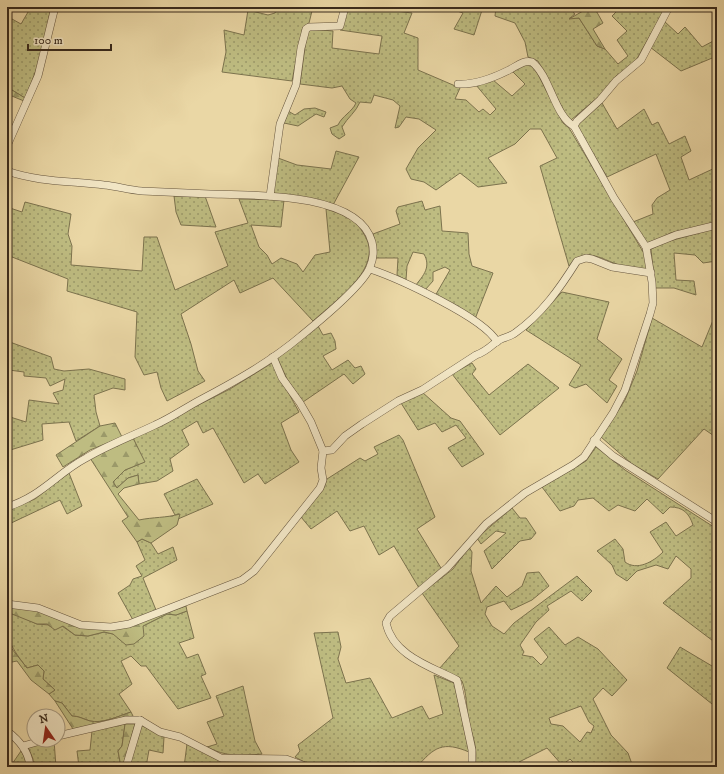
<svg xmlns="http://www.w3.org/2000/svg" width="724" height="774" viewBox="0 0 724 774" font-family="'IM FELL DW Pica',serif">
  <defs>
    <pattern id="grass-dots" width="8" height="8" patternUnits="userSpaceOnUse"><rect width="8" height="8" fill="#bebc81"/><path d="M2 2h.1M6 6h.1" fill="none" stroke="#9b9969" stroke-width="1.8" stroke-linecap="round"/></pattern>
    <pattern id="forest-firs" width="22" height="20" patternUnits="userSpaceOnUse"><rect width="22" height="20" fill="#bebc81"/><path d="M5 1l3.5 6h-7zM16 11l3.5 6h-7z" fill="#9b9969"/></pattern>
  </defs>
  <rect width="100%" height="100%" fill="#ead7a5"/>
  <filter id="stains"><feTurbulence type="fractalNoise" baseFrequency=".005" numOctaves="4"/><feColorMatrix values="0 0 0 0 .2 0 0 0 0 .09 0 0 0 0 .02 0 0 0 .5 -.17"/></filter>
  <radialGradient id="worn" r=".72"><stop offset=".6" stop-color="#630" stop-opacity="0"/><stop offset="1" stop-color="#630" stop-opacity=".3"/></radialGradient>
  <g fill="url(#grass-dots)" stroke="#7c734e" fill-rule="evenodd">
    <path d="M31,7H52C47,18 48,30 45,41C40,61 33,79 25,98L7,87V27L12,19L21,24Z"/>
    <polygon points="278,7 312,7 312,11 309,23 303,27 292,81 222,72 226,52 224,30 244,35 248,10 268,15 275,13"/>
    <path d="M348,7H387V10L412,13L404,33L418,38V70L460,88L455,99L466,100L479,112L483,109L490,115L496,109L476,85L493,80L512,96L525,84L512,71L523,64L533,65L563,123L569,128L645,255L649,271C640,268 633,269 625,267C603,261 586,244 569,266L540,166L557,158L541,129H530L515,144L488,158L507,183L478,187L460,173L436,190L424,182L411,179L406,169L418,148L436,130L419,119L406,117L399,127L395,128L400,106L393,100L374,95L371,103L360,102C356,112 348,117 342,127L345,135L339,139L332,134L330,128L338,125C342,116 352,112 356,103L350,99L342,86L332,88L300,84L307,32L311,29L333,31L332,48L379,54L382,36L340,30Z"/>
    <polygon points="445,7 483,7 474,35 454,29 463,13"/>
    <polygon points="496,7 569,7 575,14 570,18 579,18 597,46 605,49 618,64 628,56 617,40 627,31 612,16 617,11 614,7 666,7 634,64 616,76 602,94 571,120 567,117 538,61 528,57 525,42 515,23 495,16"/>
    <polygon points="664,21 678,34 685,27 702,47 717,39 717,56 681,71 650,47"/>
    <polygon points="602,103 617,129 644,109 652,125 658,122 669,144 685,136 691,151 681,157 689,180 717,167 717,196 712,200 717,222 670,233 661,240 647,244 633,222 653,214 652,205 657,198 670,190 656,154 607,177 577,126 581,120"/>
    <polygon points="315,108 326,112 324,117 316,114 298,126 284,123 288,111 295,115 304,109"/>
    <polygon points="336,151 359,157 333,205 272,194 278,158 297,165 331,169"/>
    <polygon points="174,196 205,196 216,227 181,225 176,212"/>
    <path d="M239,199L284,200L281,227L251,225L259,247L267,255L272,264L281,258L297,264L303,272L315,255L330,252L326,209C345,215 355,218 365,236C384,268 335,301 313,321L273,278L240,293L234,280L181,314L191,344L198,371L205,381L167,401L161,388L157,372L144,375L135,357L137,312L67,291L68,279L7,255V207L22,212L25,202L71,214L68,234L72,246L71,265L142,271L144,237H157L175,290L228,266L215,232L248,223Z"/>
    <path d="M422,201L425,210L440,206L442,231L468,233L469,254L472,266L493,273L475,319L435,296L450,270L445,267L433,272V281L425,290L415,286C424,275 431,267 424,254L413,252L407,266L406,280L397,275L398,258H375L376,246L373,234L400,224L396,211L398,207Z"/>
    <polygon points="717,228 717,261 703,263 695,255 674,253 676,280 694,281 696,295 674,288 655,288 651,249 666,242"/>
    <polygon points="562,292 609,302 597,339 622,359 609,380 617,386 607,403 586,384 575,388 569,385 581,365 526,330"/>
    <polygon points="652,318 702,347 714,318 717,320 717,438 704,429 658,479 632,464 601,437 625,400 637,371"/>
    <polygon points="318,326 323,335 331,333 335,341 336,349 323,356 332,370 348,360 355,368 361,366 365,374 353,384 344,374 303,402 287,379 277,357"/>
    <polygon points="7,341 51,357 54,369 64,371 89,369 125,379 125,390 113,388 94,395 96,412 100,426 76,441 69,422 42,424 43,440 7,451 7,416 26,422 29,400 59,404 53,393 63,390 65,379 50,386 46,378 24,376 24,372 9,370 7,377"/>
    <polygon points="272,363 299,412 281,423 291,450 299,462 265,484 258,474 244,483 213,428 203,433 197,421 182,430 189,445 170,459 173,471 157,481 139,484 138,475 128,478 117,488 113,482 125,470 144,462 133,438 230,389"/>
    <polygon points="472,363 476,369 472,374 489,395 528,364 559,388 500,435 452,374"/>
    <polygon points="422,392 451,418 460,421 484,454 462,467 448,448 466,438 456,425 442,432 435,423 418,430 401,403"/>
    <polygon points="399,435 403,440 435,517 417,529 441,568 419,588 394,546 379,555 364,526 350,531 337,511 311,529 301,517 323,490 327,479 360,458 365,461 378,454 374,447"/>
    <path d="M596,447L625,470L717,529V644L663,603L691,578V569L676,556L668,569L656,565L637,571L627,581L616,574L612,565L597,551L615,539L623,549L625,562C637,571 653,562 663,552L650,532L666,522L676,536L693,525C689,513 683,507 670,507L663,514L647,499L635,511L618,505L609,511L593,498L578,500L574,506L560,511L542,487L586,461Z"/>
    <polygon points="69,473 82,506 67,514 60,500 7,525 7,511 35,499"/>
    <polygon points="197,479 213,504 178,519 179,514 175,515 164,494"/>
    <polygon points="512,508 520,518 526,518 536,533 531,539 520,541 492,569 484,551 506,533 496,531 481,544 477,538"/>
    <polygon points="142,539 151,543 158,554 173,547 177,560 143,578 156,610 133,620 118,593 130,585 133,579 142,576 136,566 145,560 137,542"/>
    <path d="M469,547L472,552L471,571L481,603L496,586L507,597L522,586L527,573L539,572L549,586L532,600L511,610L504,601L487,607L485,614L492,626L504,634L514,623L577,576L592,591L582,601L571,591L547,606L549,610L536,622L520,645L524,652L522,655L533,657L541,665L548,657L534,639L549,627L565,645L578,637L598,649L627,680L612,696L603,688L593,699L611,735L628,753L633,767H578L570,759L562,765L547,748L519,762L520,767H475C478,746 473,740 469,721C466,707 467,694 462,681L439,669L459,646L422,593L453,569ZM581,706L589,722L594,726L591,733L587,732L580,742L563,726L551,724L549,718Z"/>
    <path d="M8,611L37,624L62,626L75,635L88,636L104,632L113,634L143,626L167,614L176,615L187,611L194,638L179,643L187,658L198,654L206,674L201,676L211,698L178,709L146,666H141L131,656L121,661L132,684L119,694L131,712C119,716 102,724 90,721C83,719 79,716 72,716L62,703L55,701L49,694L55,690L43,679L44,671L38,665L27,668C13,650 2,635 8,611Z"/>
    <path d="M338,632L341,647L338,659L346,683L370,678L392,718L422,706L429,719L443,714L434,675L454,683L469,752C443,741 434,747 417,767H314L295,757L300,751L298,745L333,718L314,633Z"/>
    <polygon points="680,647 717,669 717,708 667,668"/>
    <path d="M243,686L255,741L262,754C241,756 226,757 207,747L217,744L207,722L224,716L216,696Z"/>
    <polygon points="125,724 122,746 118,751 121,767 79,767 77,751 90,750 92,731"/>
    <polygon points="141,725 164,737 163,753 149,750 146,767 129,767"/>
    <polygon points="54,740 56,767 34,767 33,759 28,747"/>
    <polygon points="187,744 220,761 233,762 233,767 184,767"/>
    <polygon points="21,751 24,756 27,767 10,767"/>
  </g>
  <g fill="url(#forest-firs)" stroke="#7c734e">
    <polygon points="590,7 594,7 603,23 593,29 605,49 597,46 579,18 569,19"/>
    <polygon points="7,87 25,98 24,101 7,94"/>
    <polygon points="115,423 122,437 90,450 63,467 56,455 100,426"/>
    <path d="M133,438L145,462L125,470L113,482L117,488L128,478L138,475L139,484L124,488L118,494L139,520C153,517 166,518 180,514L177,525L151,543L142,539L137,542L122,521L128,517L90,458Z"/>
    <polygon points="186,606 187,611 176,615 167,614 143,626 144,636 134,644 126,645 113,634 104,632 88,636 75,635 63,626 55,630 47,624 37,624 7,612 7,607 38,611 78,627 132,625"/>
    <polygon points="7,635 12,649 27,668 38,665 44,671 43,679 55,690 49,694 31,680 17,661 7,663"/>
    <path d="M55,701L62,703L72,716C79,716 83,719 90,721C102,724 119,716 131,712L133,716L73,729Z"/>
    <polygon points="125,724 135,724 123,767 121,767 118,751 122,746"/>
  </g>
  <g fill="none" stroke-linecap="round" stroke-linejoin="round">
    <g stroke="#65553e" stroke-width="8">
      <g id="minor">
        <path d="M458,84C474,85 495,77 509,70C517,66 523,60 532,62C550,76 555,117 574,126"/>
        <polyline points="7,146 38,76 55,7"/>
        <path d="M7,171C38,182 71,181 104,185C116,186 129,190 142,191C164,192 187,193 210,194C252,195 359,192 372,242C374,250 373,260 370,267C363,286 317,323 301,336C270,362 236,381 200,400C185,408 171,418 155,425C132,436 108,445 86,458C56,474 42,496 7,507"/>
        <polyline points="270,196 280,124 296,85 301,48 306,29 309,27 340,26 345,7"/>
        <polyline points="646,247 676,235 717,225"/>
        <path d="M370,269C397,278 485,318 497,342"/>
        <polyline points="594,440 613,456 717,522"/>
        <path d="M323,451L332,450L345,436L362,424L398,401L422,390L476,355C485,352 489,348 496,342C501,338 510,337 515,333C542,314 560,288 577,261L586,258L592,259L612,267L651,273"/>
        <polyline points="7,604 38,608 81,625 111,627 129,624 242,580 254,571 320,488 323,480 321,468 323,451 311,422 300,403 282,378 273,357"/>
        <path d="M7,731C19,740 29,751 30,767"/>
        <polyline points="58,736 126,720 140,720 160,732 180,737 221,758 286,759 308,767"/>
        <polyline points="23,746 44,740"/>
        <polyline points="126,767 140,720"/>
        <path d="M472,767V750L457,680C432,667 393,656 386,623L390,616L448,567L486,524L525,493L573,465L584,457L613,413L625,390L650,314L653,303L652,282L646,247L614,198L574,126L577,121L600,100L616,81L641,60L669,7"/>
      </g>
    </g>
    <use href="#minor" stroke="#f1e5c4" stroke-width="7"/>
  </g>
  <rect width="724" height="774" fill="none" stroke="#ead7a5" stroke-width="24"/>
  <rect x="8" y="8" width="708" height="758" fill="none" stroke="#392a1c" stroke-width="2"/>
  <rect x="12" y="12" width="700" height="750" fill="none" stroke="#392a1c"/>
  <g transform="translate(46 728) rotate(347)"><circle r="19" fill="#f1e5c4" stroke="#a79a81"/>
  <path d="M0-3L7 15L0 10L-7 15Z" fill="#8f2418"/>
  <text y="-6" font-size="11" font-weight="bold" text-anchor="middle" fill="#392a1c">N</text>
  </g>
  <path d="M28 44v6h83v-6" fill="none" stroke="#392a1c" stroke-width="2"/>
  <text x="34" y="44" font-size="12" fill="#392a1c" stroke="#f1e5c4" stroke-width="3" paint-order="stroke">100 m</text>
  <rect width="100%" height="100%" filter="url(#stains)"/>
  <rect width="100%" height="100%" fill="url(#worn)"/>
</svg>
